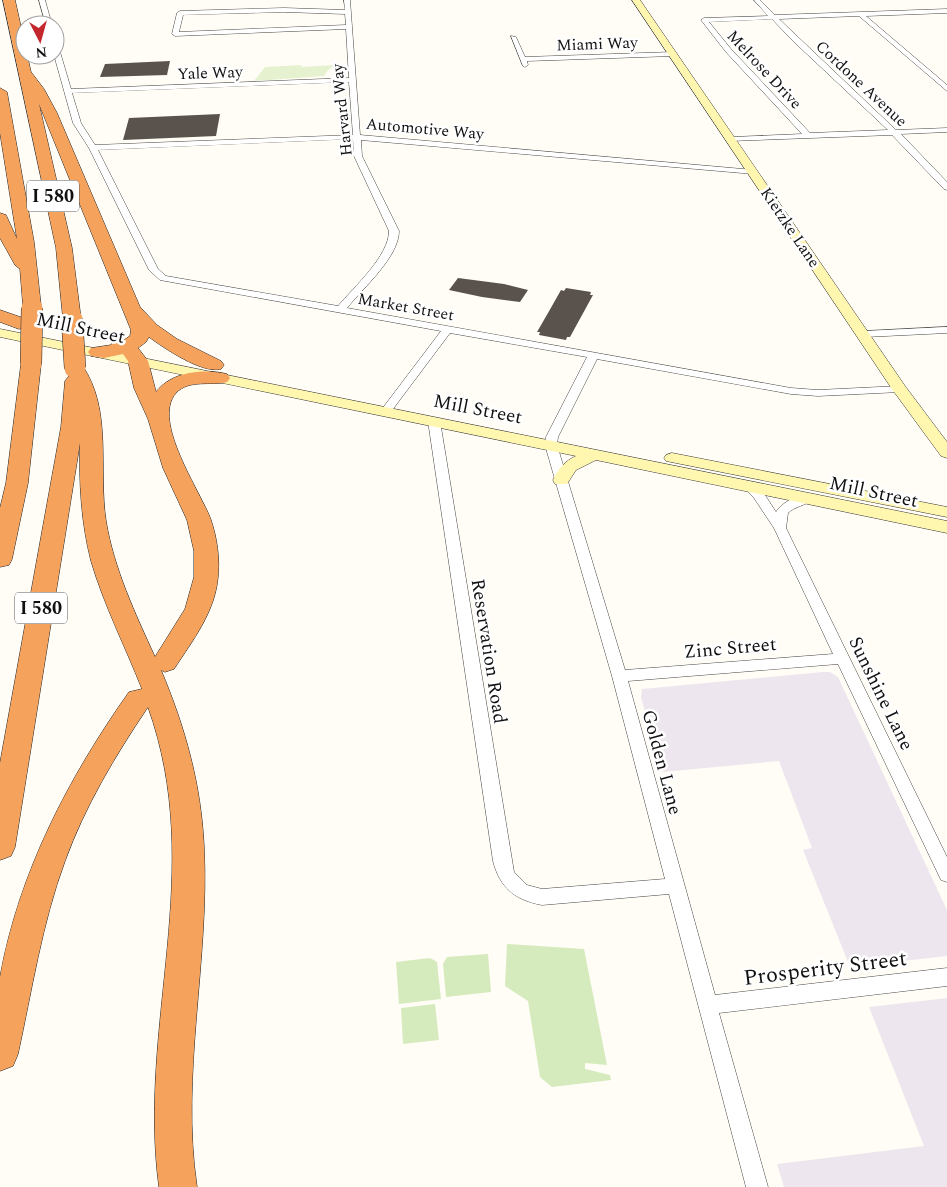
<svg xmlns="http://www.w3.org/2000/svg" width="947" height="1187" viewBox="0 0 947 1187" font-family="Spectral,serif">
  <rect width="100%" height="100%" fill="#fffdf5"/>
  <g fill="#eee6ef">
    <polygon points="823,672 830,672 838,677 947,910 947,956 850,967 803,850 812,848 779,761 663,772 641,698 642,689"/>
    <polygon points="947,998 947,1187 784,1187 777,1164 924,1146 869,1007"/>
  </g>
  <g fill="#d5ebbd">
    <polygon points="507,944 584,949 607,1065 585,1063 585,1069 610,1075 611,1080 552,1087 540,1077 528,1001 505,986"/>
    <polygon points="488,954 491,992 446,997 443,964 447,957"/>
    <polygon points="430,958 437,962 441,999 399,1004 396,962"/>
    <polygon points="435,1004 439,1040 403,1044 401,1008"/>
  </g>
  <polygon fill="#e6f2cf" points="302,65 301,67 336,65 328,70 324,76 254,81 265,67"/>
  <g fill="#5a524d">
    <polygon points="170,61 167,75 100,77 105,64"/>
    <polygon points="220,114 216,136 123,140 129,118"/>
    <polygon points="458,278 504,284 528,290 520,302 482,297 449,290"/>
    <polygon points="566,288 591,292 590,295 593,295 570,337 567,337 566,340 539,335 540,332 537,332 548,313 561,290 564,291"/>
  </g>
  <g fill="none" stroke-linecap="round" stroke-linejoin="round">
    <g stroke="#444" stroke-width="1">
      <g id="minor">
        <polygon points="39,0 45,0 52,25 46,25"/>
        <path d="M344,0H350L360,135L754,170L758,172L754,174L361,140L362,156L399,231C399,257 363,288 347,308L791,388L818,390L900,386L906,389L900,392L818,396L791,394L597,359L558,437L557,445L625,670L833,654L774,528L754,498L744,487L746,484H754L763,492L776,512C783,502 798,493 810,496L812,499C806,506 795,506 788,513L786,528L947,857V882L941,880L838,664L628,681L715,995L947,968V986L719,1013L768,1187H746L669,894L542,905C515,900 500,888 493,861L428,421L434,418L440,421L514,872L527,885L542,889L665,879L612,676L545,445L546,437L587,357L450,333L390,413H382L380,411L382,409L441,331L160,280L149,270L89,148L73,123L54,55L55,43L58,45L71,89L349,78L346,29L175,36L172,34L177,13L180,11L284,8L345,10ZM284,12L345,14L346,25L179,32L183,15ZM349,82L353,135L95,145L81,123L72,93ZM353,139L354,156L389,231C389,256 354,287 338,306L166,276L158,269L98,150Z"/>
        <path d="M754,0H760L775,15L947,9V13L866,16L947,85V91L859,16L779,19L896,130L947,128V132L901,134L947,182V190L944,189L892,135L729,141L728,139L732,137L802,134L726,52L701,20L704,18L768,16ZM772,19L793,41L888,130L810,133L731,49L709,22Z"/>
        <polygon points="511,36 516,37 525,57 673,52 676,54 673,56 527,61 528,65 525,67 523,66"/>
        <polygon points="947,327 947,333 865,337 860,334 865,331"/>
      </g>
    </g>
    <g stroke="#333" stroke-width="1">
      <g id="secondary">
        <polygon points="632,0 640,0 905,386 947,442 947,458 941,456 892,389"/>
        <path d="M0,329L947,521V533L596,460L576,470L567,484H555L553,480C558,469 565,461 576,456L0,337Z"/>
        <polygon points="672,453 947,507 947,517 666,461 664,458 666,455"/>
      </g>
    </g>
    <g stroke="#222" stroke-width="1">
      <g id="motorway">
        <path d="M3,0H15L25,45V55H27L31,72L44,89L57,113L140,307L157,325L177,339L221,361L224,365L221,369C202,374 164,348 149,337L146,342L138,348L148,361L156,392C171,372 203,368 227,374L230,378L227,382C211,386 189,379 176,393C151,421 201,492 211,520C217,538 220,559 218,577C215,612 193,640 174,669L165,672L161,670C185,727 201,784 204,846C210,960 180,1074 197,1187H159C137,1024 207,871 148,707C115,756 85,806 65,861C42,923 32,990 18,1054L13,1066L0,1071C0,1050 0,1028 0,1007C0,997 0,986 0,977C19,872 69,777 129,692L142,689C125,646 104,605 91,561C81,522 79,483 80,443L15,847L11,856L0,860V763L61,427L65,381L69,376L65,369L68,365L75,363L82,365C113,410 98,469 106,521C114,569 135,613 155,657L185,609L194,577V551L187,520L163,468L148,419L134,388L128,361L123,354L104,358L91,356L88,352L91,348L111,345L113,341L124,340L130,336L131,330L39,104L72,248L81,319L79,323L72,325L65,323L63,319L56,248Z"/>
        <polygon points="0,88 7,92 34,242 41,306 38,310 32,311 26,310 23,306 20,269 15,265 0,238 0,213 6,215 17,239 0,133"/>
        <polygon points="0,310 26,319 28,323 26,327 19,329 0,322"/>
        <polygon points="31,358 38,360 41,364 28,483 12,559 9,565 0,567 0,508 6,483 21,364 24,360"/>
      </g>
    </g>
    <use href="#minor" fill="#fff" fill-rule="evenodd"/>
    <use href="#secondary" fill="#fff6b0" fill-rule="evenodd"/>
    <use href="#motorway" fill="#f5a25d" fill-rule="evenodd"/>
    <g stroke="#222" stroke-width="17" stroke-linecap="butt">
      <polyline id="motorway-bridge-far1" points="32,309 32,306"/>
    </g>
    <g stroke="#222" stroke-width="22" stroke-linecap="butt">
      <g id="motorway-bridge">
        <polyline points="72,319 75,368"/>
        <polyline points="31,364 32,308"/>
      </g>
    </g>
    <use href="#motorway-bridge-far1" stroke="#f5a25d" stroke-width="16"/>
    <use href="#motorway-bridge" stroke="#f5a25d" stroke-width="21"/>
  </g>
  <g text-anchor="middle" stroke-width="5" stroke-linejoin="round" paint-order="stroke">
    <g font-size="16" fill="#111" stroke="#fff">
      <text transform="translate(597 43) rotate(-2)" y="6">Miami Way</text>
      <text transform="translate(765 69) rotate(47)" y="6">Melrose Drive</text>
      <text transform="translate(210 72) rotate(-2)" y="6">Yale Way</text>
      <text transform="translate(862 83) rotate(43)" y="6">Cordone Avenue</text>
      <text transform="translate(341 110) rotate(-96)" y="6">Harvard Way</text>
      <text transform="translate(425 128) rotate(5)" y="6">Automotive Way</text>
      <text transform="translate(791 227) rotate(56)" y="6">Kietzke Lane</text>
      <text transform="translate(406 306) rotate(10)" y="6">Market Street</text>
    </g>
    <g fill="#fff" stroke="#585858" stroke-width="1">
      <rect x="27" y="180.5" width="52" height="31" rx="4"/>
      <rect x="15" y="592.5" width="52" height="31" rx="4"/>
    </g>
    <g font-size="18" font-weight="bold" fill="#111">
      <text x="53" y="202">I 580</text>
      <text x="41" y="614">I 580</text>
    </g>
    <g font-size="19" fill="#111" stroke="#fff">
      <text transform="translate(81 327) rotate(12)" y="7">Mill Street</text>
      <text transform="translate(478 408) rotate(11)" y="7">Mill Street</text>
      <text transform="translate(874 491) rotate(12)" y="7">Mill Street</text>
      <text transform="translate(730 647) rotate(-5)" y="7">Zinc Street</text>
      <text transform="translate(490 651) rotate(81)" y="7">Reservation Road</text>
      <text transform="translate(882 693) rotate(64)" y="7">Sunshine Lane</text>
      <text transform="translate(663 762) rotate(75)" y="7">Golden Lane</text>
    </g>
    <g font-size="22" fill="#111" stroke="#fff">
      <text transform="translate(825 967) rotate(-7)" y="8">Prosperity Street</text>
    </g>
  </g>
  <g transform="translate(40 40) rotate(174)"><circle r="24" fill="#ffffff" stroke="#a0a0a0"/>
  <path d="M0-4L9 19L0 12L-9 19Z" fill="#c4262e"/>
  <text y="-8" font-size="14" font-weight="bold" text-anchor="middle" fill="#111111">N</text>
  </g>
</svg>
